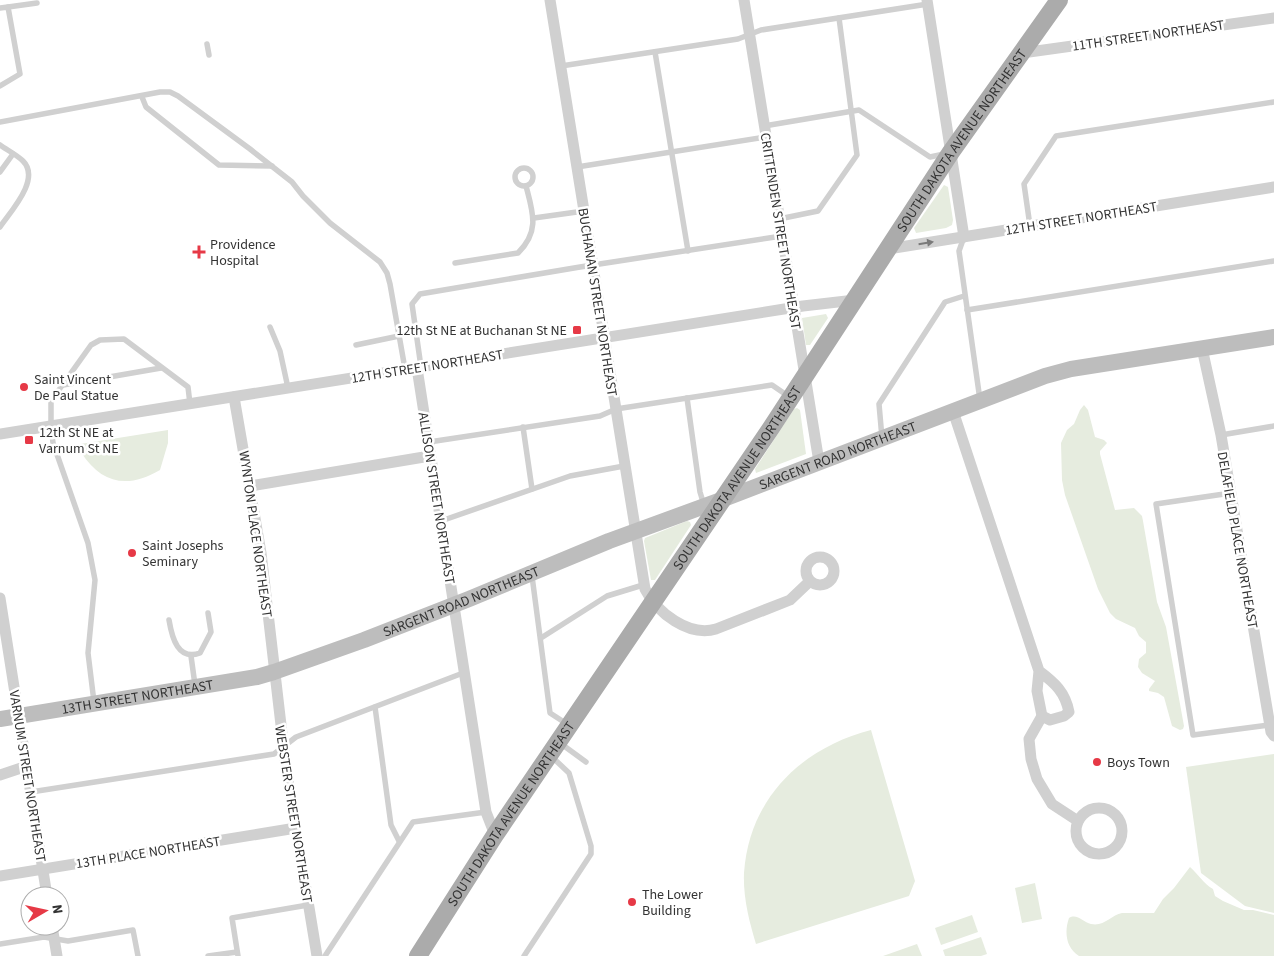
<svg xmlns="http://www.w3.org/2000/svg" width="1274" height="956" viewBox="0 0 1274 956" font-family="'Source Sans 3',sans-serif">
  <rect width="100%" height="100%" fill="#fff"/>
  <g fill="#e6ecdf">
    <polygon points="944,185 948,187 953,220 952,225 946,228 916,233 914,228"/>
    <polygon points="826,314 828,318 810,345 806,345 802,318"/>
    <polygon points="1084,405 1088,410 1095,437 1104,440 1107,443 1100,451 1100,454 1115,510 1134,508 1142,516 1143,521 1157,602 1166,627 1184,726 1183,729 1180,730 1172,726 1164,697 1158,693 1149,691 1149,689 1155,681 1142,673 1138,667 1139,659 1146,653 1146,642 1139,636 1135,628 1116,619 1110,613 1098,589 1065,495 1062,480 1061,443 1067,430 1074,424 1080,410"/>
    <polygon points="797,408 800,410 806,454 756,473 755,469 794,409"/>
    <path d="M168,430V443L160,470C128,489 101,484 81,452L76,453L74,445Z"/>
    <polygon points="687,521 690,522 691,525 655,580 651,580 644,541 645,538"/>
    <path d="M871,730L915,881L909,896L756,944C749,921 743,897 744,873C749,799 801,748 871,730Z"/>
    <polygon points="1274,754 1274,913 1245,906 1201,873 1186,767"/>
    <path d="M1190,867C1198,874 1204,884 1213,889L1215,896L1223,901L1244,910H1253L1274,915V956H1079C1066,948 1064,932 1069,918C1077,913 1083,922 1091,924C1104,927 1111,915 1122,913H1154L1163,899L1174,888Z"/>
    <polygon points="1035,883 1042,919 1022,923 1015,888"/>
    <polygon points="972,915 978,932 941,945 935,928"/>
    <polygon points="981,937 987,954 981,956 945,956 943,950"/>
    <polygon points="917,944 922,956 883,956"/>
  </g>
  <g fill="none" stroke-linecap="round" stroke-linejoin="round">
    <g stroke="#d0d0d0" stroke-width="5.5">
      <polyline points="8,7 37,3"/>
      <polyline points="0,8 8,7 20,74 0,86"/>
      <polyline points="207,44 209,55"/>
      <polyline points="655,52 688,251"/>
      <polyline points="561,66 738,39 761,30 928,4"/>
      <polyline points="142,97 146,107 219,165 272,166"/>
      <polyline points="0,122 160,92 170,92 178,96 250,149 292,182 303,196 330,223 380,262 387,273 390,284 405,369"/>
      <polyline points="764,126 859,110 930,157 944,154"/>
      <path d="M0,145C7,150 17,155 23,161C41,179 11,211 0,227"/>
      <polyline points="577,167 766,137"/>
      <circle cx="524" cy="177" r="9"/>
      <polyline points="0,172 13,154"/>
      <polyline points="534,218 584,211"/>
      <polyline points="779,219 818,211 857,155 839,18"/>
      <polyline points="1030,226 1024,184 1056,136 1274,102"/>
      <polyline points="964,237 959,251 980,400"/>
      <path d="M455,263L518,253C540,231 533,213 526,186"/>
      <polyline points="967,310 1274,261"/>
      <polyline points="270,327 280,351 288,388"/>
      <polyline points="356,345 399,336"/>
      <polyline points="421,367 412,304 420,294 580,267 782,236"/>
      <polyline points="63,385 161,368"/>
      <polyline points="687,398 700,492 704,505"/>
      <polyline points="523,427 532,489"/>
      <polyline points="1221,435 1274,426"/>
      <polyline points="882,438 879,404 945,302 964,296"/>
      <polyline points="429,442 600,416 616,409 772,385 788,396"/>
      <polyline points="1231,493 1156,504 1193,735 1269,725"/>
      <polyline points="441,521 570,476 624,466"/>
      <polyline points="532,576 550,713 567,724"/>
      <path d="M169,620C172,638 178,661 200,653L211,632L208,613"/>
      <polyline points="541,638 607,596 643,585"/>
      <polyline points="191,656 195,685"/>
      <polyline points="94,702 88,653 95,580 88,543 53,443 51,426 51,401 91,345 100,340 124,339 188,387 190,404"/>
      <polyline points="375,707 391,825 399,841"/>
      <polyline points="560,743 586,762"/>
      <polyline points="31,792 274,754 296,737 463,673"/>
      <polyline points="0,944 44,937 68,941 133,930 138,956"/>
      <polyline points="208,956 237,952"/>
      <polyline points="238,956 232,918 308,905"/>
      <polyline points="325,956 413,822 486,812"/>
      <polyline points="524,956 591,854 591,846 569,773 551,756"/>
    </g>
    <g stroke="#d0d0d0" stroke-width="11">
      <path d="M550,0L645,589C657,613 689,637 716,629L790,600L810,581"/>
      <polyline points="744,0 819,462"/>
      <polyline points="927,0 964,237"/>
      <polyline points="1022,53 1274,18"/>
      <polyline points="888,249 1274,187"/>
      <polyline points="1202,348 1221,435 1271,732 1274,736"/>
      <polyline points="417,368 486,812 495,835"/>
      <polyline points="234,397 261,553 286,768 317,956"/>
      <path d="M953,411L1039,671C1055,683 1065,692 1069,712L1064,716L1050,720L1042,716L1037,691L1039,671"/>
      <polyline points="0,434 803,306 855,300"/>
      <polyline points="250,486 430,456"/>
      <circle cx="820" cy="571" r="14"/>
      <polyline points="0,598 47,896"/>
      <polyline points="1042,716 1029,739 1031,759 1037,779 1052,804 1078,821"/>
      <polyline points="0,775 27,766"/>
      <circle cx="1099" cy="831" r="23"/>
      <polyline points="0,876 296,828"/>
      <polyline points="52,926 57,956"/>
    </g>
    <path stroke="#bdbdbd" stroke-width="16" id="s1" d="M0,719L257,677L274,672L364,640L469,599L609,541L721,500L1045,376L1071,369L1274,337"/>
    <path stroke="#ababab" stroke-width="18" id="s2" d="M418,956L495,835L771,428L951,152L1059,0"/>
  </g>
  <defs><path id="oneway-solid" d="M-6-.8H1V-3.2L6.5 0L1 3.2V.8H-6Z" transform="scale(1.25)"/></defs>
  <use fill="#7a7a7a" href="#oneway-solid" transform="translate(926 243) rotate(-9)"/>
  <g fill="#e63946" stroke="#fff" stroke-width="2">
    <path d="M196.5 244.5h5v5h5v5h-5v5h-5v-5h-5v-5h5z"/>
    <rect x="572" y="325" width="10" height="10" rx="2.5"/>
    <circle cx="24" cy="387" r="5"/>
    <rect x="24" y="435" width="10" height="10" rx="2.5"/>
    <circle cx="132" cy="553" r="5"/>
    <circle cx="1097" cy="762" r="5"/>
    <circle cx="632" cy="902" r="5"/>
  </g>
  <g text-anchor="middle" stroke-width="5" stroke-linejoin="round" paint-order="stroke">
    <g font-size="14" fill="#333" stroke="#fff">
      <text transform="translate(1148 35) rotate(-8)" y="5">11TH STREET NORTHEAST</text>
      <text dy="5" stroke="none"><textPath href="#s2" startOffset="980">SOUTH DAKOTA AVENUE NORTHEAST</textPath></text>
      <text transform="translate(1081 218) rotate(-9)" y="5">12TH STREET NORTHEAST</text>
      <text transform="translate(781 231) rotate(81)" y="5">CRITTENDEN STREET NORTHEAST</text>
      <text transform="translate(598 302) rotate(81)" y="5">BUCHANAN STREET NORTHEAST</text>
      <text transform="translate(427 366) rotate(-9)" y="5">12TH STREET NORTHEAST</text>
      <text dy="5" stroke="none"><textPath href="#s1" startOffset="882">SARGENT ROAD NORTHEAST</textPath></text>
      <text dy="5" stroke="none"><textPath href="#s2" startOffset="575">SOUTH DAKOTA AVENUE NORTHEAST</textPath></text>
      <text transform="translate(437 498) rotate(81)" y="5">ALLISON STREET NORTHEAST</text>
      <text transform="translate(256 534) rotate(82)" y="5">WYNTON PLACE NORTHEAST</text>
      <text transform="translate(1238 540) rotate(80)" y="5">DELAFIELD PLACE NORTHEAST</text>
      <text dy="5" stroke="none"><textPath href="#s1" startOffset="478">SARGENT ROAD NORTHEAST</textPath></text>
      <text dy="5" stroke="none"><textPath href="#s1" startOffset="139">13TH STREET NORTHEAST</textPath></text>
      <text transform="translate(28 776) rotate(81)" y="5">VARNUM STREET NORTHEAST</text>
      <text dy="5" stroke="none"><textPath href="#s2" startOffset="170">SOUTH DAKOTA AVENUE NORTHEAST</textPath></text>
      <text transform="translate(294 814) rotate(81)" y="5">WEBSTER STREET NORTHEAST</text>
      <text transform="translate(148 852) rotate(-9)" y="5">13TH PLACE NORTHEAST</text>
    </g>
    <g font-size="14" fill="#333" stroke="#fff" text-anchor="start">
      <text x="210" y="249">Providence<tspan x="210" dy="16">Hospital</tspan></text>
      <text x="567" y="335" text-anchor="end">12th St NE at Buchanan St NE</text>
      <text x="34" y="384">Saint Vincent<tspan x="34" dy="16">De Paul Statue</tspan></text>
      <text x="39" y="437">12th St NE at<tspan x="39" dy="16">Varnum St NE</tspan></text>
      <text x="142" y="550">Saint Josephs<tspan x="142" dy="16">Seminary</tspan></text>
      <text x="1107" y="767">Boys Town</text>
      <text x="642" y="899">The Lower<tspan x="642" dy="16">Building</tspan></text>
    </g>
  </g>
  <g transform="translate(45 911) rotate(81)"><circle r="24" fill="#ffffff" stroke="#adadad"/>
  <path d="M0-4L9 19L0 12L-9 19Z" fill="#e63946"/>
  <text y="-8" font-size="14" font-weight="bold" text-anchor="middle" fill="#333333">N</text>
  </g>
</svg>
